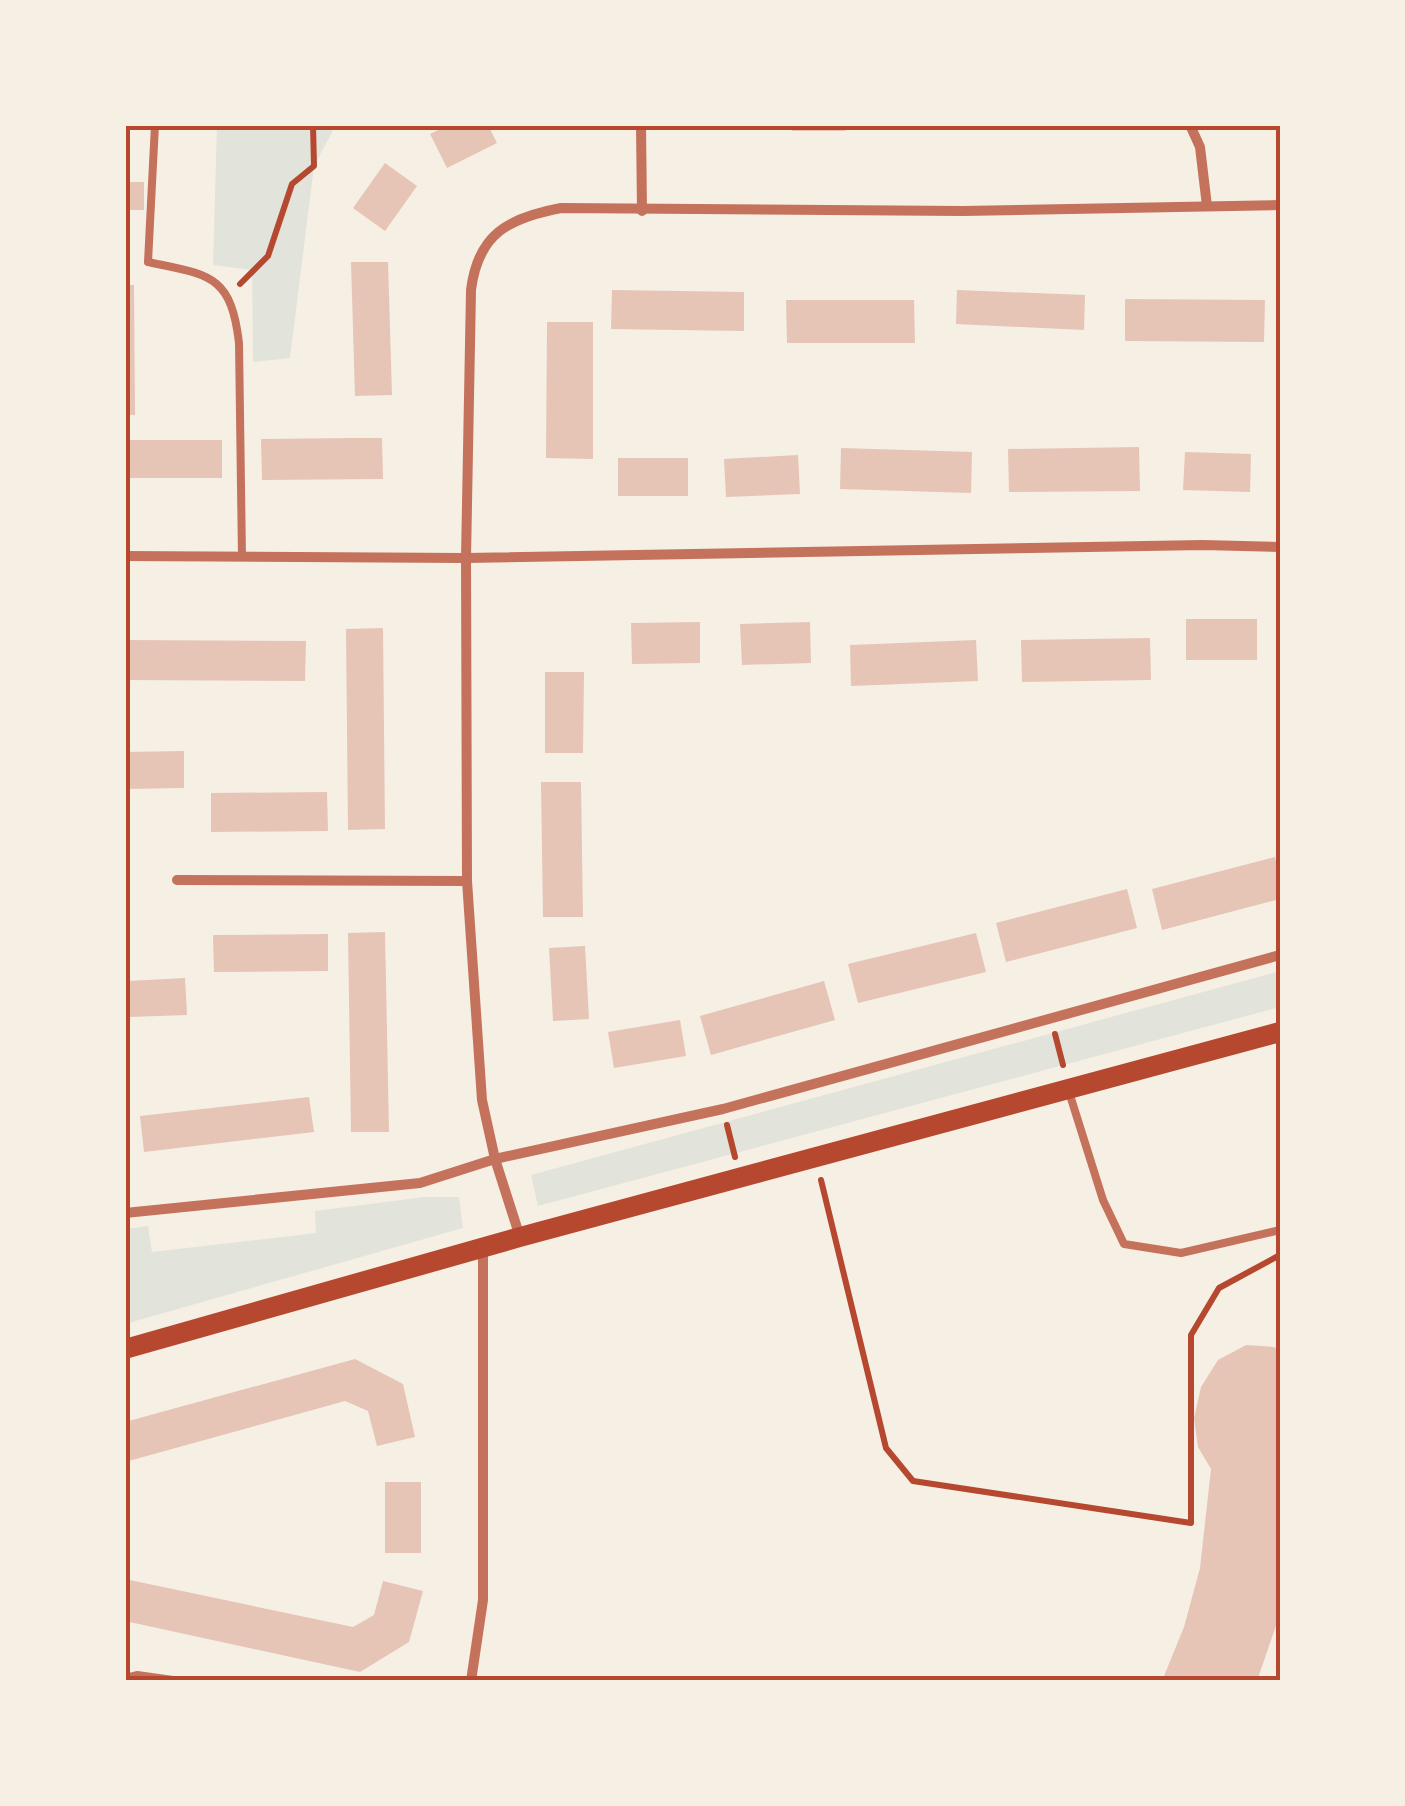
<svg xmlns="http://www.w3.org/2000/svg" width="1405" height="1806" viewBox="0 0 1405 1806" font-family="'Work Sans',sans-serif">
  <rect width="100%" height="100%" fill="#f6efe4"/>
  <g fill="#e2e4dc">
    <polygon points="217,125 336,125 314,166 290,358 253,362 252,270 213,265"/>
    <polygon points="1280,971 1280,1007 538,1206 531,1175"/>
    <polygon points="424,1197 459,1197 463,1228 125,1324 125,1229 148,1226 152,1252 316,1233 315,1211"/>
  </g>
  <g fill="#e6c5b7">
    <polygon points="448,125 488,125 497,143 447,168 430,134"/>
    <rect x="792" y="125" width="53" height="6"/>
    <rect x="873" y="125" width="131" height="5"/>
    <polygon points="385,163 417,186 385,231 353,208"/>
    <rect x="125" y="182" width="19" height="28"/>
    <polygon points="351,262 388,262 392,395 355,396"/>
    <polygon points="125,285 134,285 135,415 125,415"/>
    <polygon points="612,290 744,292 744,331 611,329"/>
    <polygon points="957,290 1085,295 1084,330 956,324"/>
    <polygon points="1125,299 1265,300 1264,342 1125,341"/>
    <polygon points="786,300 914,300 915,343 787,343"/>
    <polygon points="547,322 593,322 593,459 546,458"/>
    <polygon points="352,438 382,438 383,479 262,480 261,439"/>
    <rect x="125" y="440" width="97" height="38"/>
    <polygon points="1139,447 1140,491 1009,492 1008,449"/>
    <polygon points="841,448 972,452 971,493 840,489"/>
    <polygon points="1185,452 1251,454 1250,492 1183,490"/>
    <polygon points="798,455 800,494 726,497 724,459"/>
    <rect x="618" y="458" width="70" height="38"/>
    <rect x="1186" y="619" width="71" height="41"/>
    <polygon points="700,622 700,663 632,664 631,623"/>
    <polygon points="810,622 811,663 742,665 740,624"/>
    <polygon points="383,628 385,829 348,830 346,629"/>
    <polygon points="1150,638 1151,680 1022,682 1021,640"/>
    <polygon points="125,640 306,641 305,681 125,680"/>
    <polygon points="976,640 978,681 851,686 850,645"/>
    <polygon points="545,672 584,672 583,753 545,753"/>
    <polygon points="184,751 184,788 125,789 125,752"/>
    <polygon points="541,782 581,782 583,917 543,917"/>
    <polygon points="327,792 328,831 211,832 211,793"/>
    <polygon points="1275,857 1280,875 1280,899 1162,930 1152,889"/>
    <polygon points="1127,889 1137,928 1006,962 996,923"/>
    <polygon points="385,932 389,1132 351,1132 348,933"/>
    <polygon points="976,933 986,972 858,1003 848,964"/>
    <polygon points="328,934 328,971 214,972 213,935"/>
    <polygon points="585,946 589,1019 553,1021 549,948"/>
    <polygon points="185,978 187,1015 130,1017 128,981"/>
    <polygon points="824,981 835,1020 711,1055 700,1016"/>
    <polygon points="680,1020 686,1056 614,1068 608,1032"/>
    <polygon points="309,1097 314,1132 144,1152 140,1116"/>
    <polygon points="1246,1345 1274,1347 1280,1351 1280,1614 1257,1681 1162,1681 1184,1627 1200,1568 1211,1469 1198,1447 1194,1418 1201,1387 1218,1360"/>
    <polygon points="355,1359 403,1384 415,1437 377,1446 368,1411 345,1401 125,1462 125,1422"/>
    <rect x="385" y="1482" width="36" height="71"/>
    <polygon points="125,1579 353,1627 374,1615 383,1581 423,1591 409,1642 360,1672 125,1621"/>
  </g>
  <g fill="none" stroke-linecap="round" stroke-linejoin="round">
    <g stroke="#b5482f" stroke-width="6">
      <polyline points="240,284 268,256 292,184 314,166 313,125"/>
      <polyline points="1055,1034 1063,1065"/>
      <polyline points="727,1125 735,1157"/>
      <polyline points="821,1180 886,1448 913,1481 1191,1523 1191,1335 1219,1288 1280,1255"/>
    </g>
    <g stroke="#c5725c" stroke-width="8">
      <path d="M155,125L148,262C209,275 231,274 239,343L242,557"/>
      <polyline points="1069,1092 1103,1200 1124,1244 1181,1253 1280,1230"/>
    </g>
    <g stroke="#c5725c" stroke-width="10">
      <polyline points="641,125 642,211"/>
      <polyline points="1190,125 1200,147 1207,206"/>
      <polyline points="125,556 466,558 1203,545 1280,547"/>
      <polyline points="177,880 467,881"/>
      <polyline points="125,1213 420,1183 495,1159 723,1109 1280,955"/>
      <path d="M520,1237L495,1159L482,1100L467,881L466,558L471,290C478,234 508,218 561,208L963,211L1280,205"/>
      <polyline points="125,1679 137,1676 173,1681"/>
      <polyline points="471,1681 483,1600 483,1249"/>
    </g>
    <polyline stroke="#b5482f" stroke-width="20" points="125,1349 520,1237 1280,1032"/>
  </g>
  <rect width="1405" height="1806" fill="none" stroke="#f6efe4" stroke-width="255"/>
  <rect x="128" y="128" width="1150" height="1550" fill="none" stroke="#b5482f" stroke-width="4"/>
</svg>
